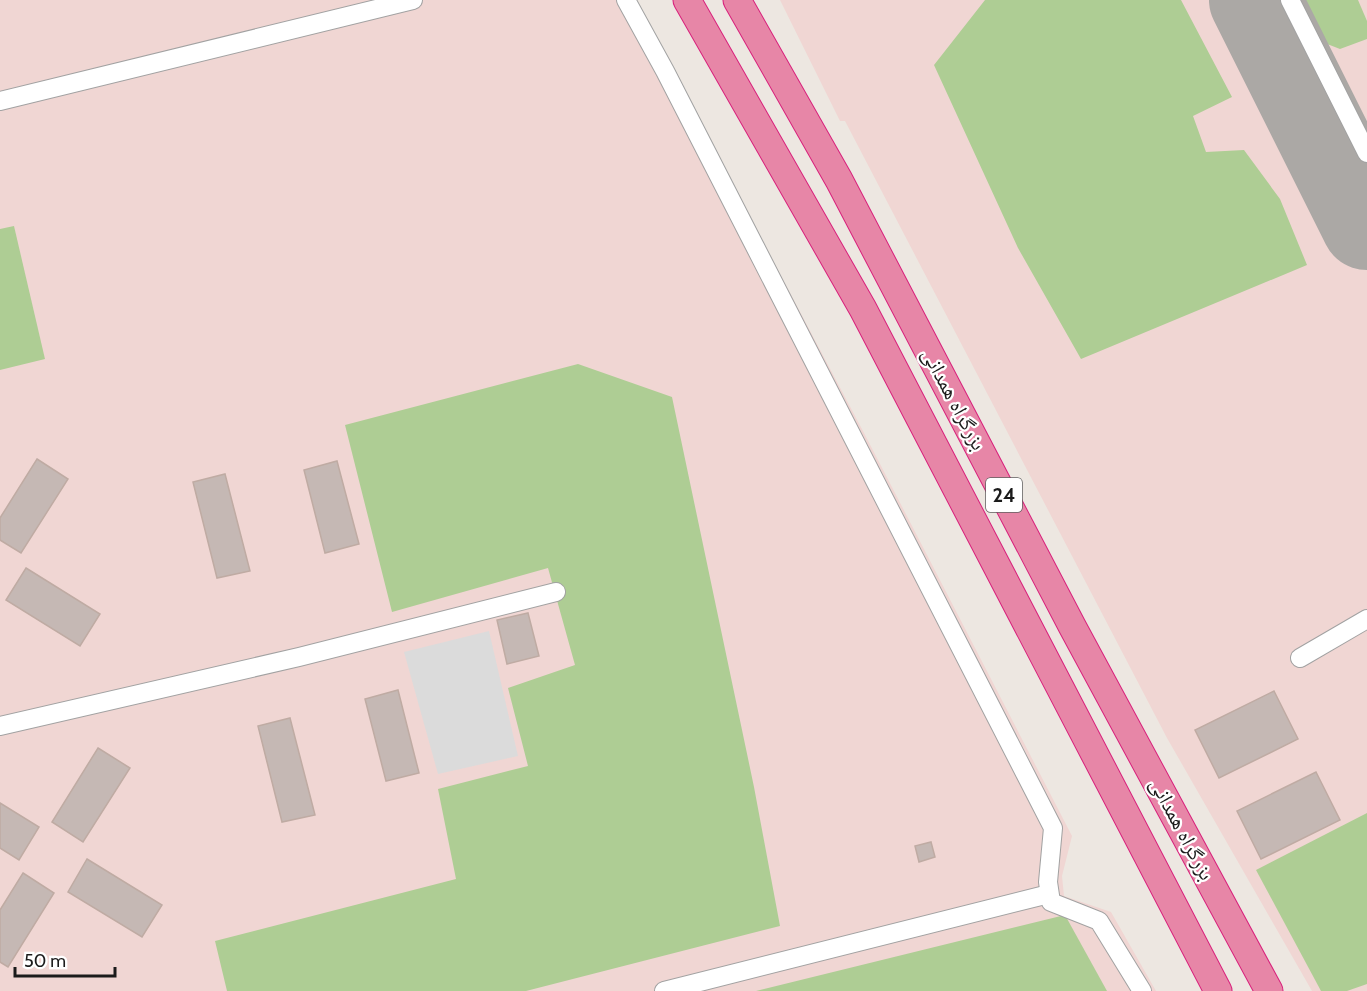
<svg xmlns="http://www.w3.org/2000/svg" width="1367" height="991" viewBox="0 0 1367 991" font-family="Cabin,'Noto Naskh Arabic',sans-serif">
  <rect width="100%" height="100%" fill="#ede7e1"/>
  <g fill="#f0d6d3">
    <polygon points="0,0 635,0 863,431 1072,836 1062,876 1064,896 1111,912 1156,991 0,991"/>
    <polygon points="780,0 1367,0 1367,991 1312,991 1167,738 845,121 840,121"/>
  </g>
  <g fill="#aecd94">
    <polygon points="985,0 1181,0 1232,97 1193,116 1206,152 1244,150 1280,199 1307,265 1081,359 1018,248 934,65"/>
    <polygon points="1301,0 1358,0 1367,21 1367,39 1340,49 1322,42"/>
    <polygon points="14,226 45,359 0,370 0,229"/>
    <polygon points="578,364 672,397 754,787 780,926 526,991 227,991 215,941 456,879 438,789 528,766 508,688 575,665 548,568 392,612 345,425"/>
    <polygon points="1367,813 1367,984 1347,991 1321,991 1256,870"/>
    <polygon points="1065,915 1107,991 756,991"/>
  </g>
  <polygon fill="#dbdbdb" points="489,631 518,756 438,774 404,652"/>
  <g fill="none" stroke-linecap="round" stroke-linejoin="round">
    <polyline stroke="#aba8a5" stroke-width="92" points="1255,0 1367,224"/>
  </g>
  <g fill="#c5b8b4" stroke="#bfaba3" stroke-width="1.5">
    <polygon points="37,459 68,479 21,553 0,540 0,518"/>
    <polygon points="337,461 359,544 325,553 304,470"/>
    <polygon points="225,474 250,571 217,578 193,482"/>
    <polygon points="26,568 100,614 80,646 6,600"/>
    <polygon points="528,613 539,656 507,664 497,620"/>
    <polygon points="398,690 419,773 386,781 365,699"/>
    <polygon points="1274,691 1298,739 1219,778 1195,730"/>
    <polygon points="290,718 315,815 282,822 258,726"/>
    <polygon points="98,748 130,768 83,842 52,822"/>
    <polygon points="1316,772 1340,820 1261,859 1237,811"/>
    <polygon points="0,803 39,827 19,860 0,848"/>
    <polygon points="931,842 935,857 919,862 915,846"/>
    <polygon points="87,859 162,905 142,937 68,892"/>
    <polygon points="23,873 54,893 8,967 0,962 0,910"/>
  </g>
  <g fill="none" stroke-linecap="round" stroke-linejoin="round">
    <g stroke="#a2a2a2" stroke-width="20">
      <g id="minor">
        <polyline points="626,0 665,71 1053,828 1048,882 1051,902 1099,921 1142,991"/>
        <polyline points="1290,0 1367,153"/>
        <polyline points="0,101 413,0"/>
        <polyline points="1300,658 1367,619"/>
        <polyline points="0,726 299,657 556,592"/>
        <polyline points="664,991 1045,895"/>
      </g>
    </g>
    <g stroke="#d8217c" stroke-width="29">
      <g id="highway">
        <polyline points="687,0 863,309 1218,991"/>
        <polyline points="737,0 839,180 1072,626 1269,991"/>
      </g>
    </g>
    <use href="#minor" stroke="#fff" stroke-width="18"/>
    <use href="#highway" stroke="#e786a7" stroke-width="27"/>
  </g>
  <g text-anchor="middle" stroke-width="4.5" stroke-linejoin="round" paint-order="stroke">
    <rect fill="#fff" stroke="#5f5f5f" stroke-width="1.5" x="986" y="478" width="36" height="34" rx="4.5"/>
    <g font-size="20" font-weight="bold" fill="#1b1b1b">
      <text x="1004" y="502">24</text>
    </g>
    <g font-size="21" fill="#1b1b1b" stroke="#fff">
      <text transform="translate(954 399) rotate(62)" y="7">بزرگراه همدانی</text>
      <text transform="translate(1182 829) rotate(62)" y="7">بزرگراه همدانی</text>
    </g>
  </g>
  <path d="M15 967v9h100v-9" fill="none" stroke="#1b1b1b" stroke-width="3"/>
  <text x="24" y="967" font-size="18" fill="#1b1b1b" stroke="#ffffff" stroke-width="4.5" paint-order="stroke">50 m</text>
</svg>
